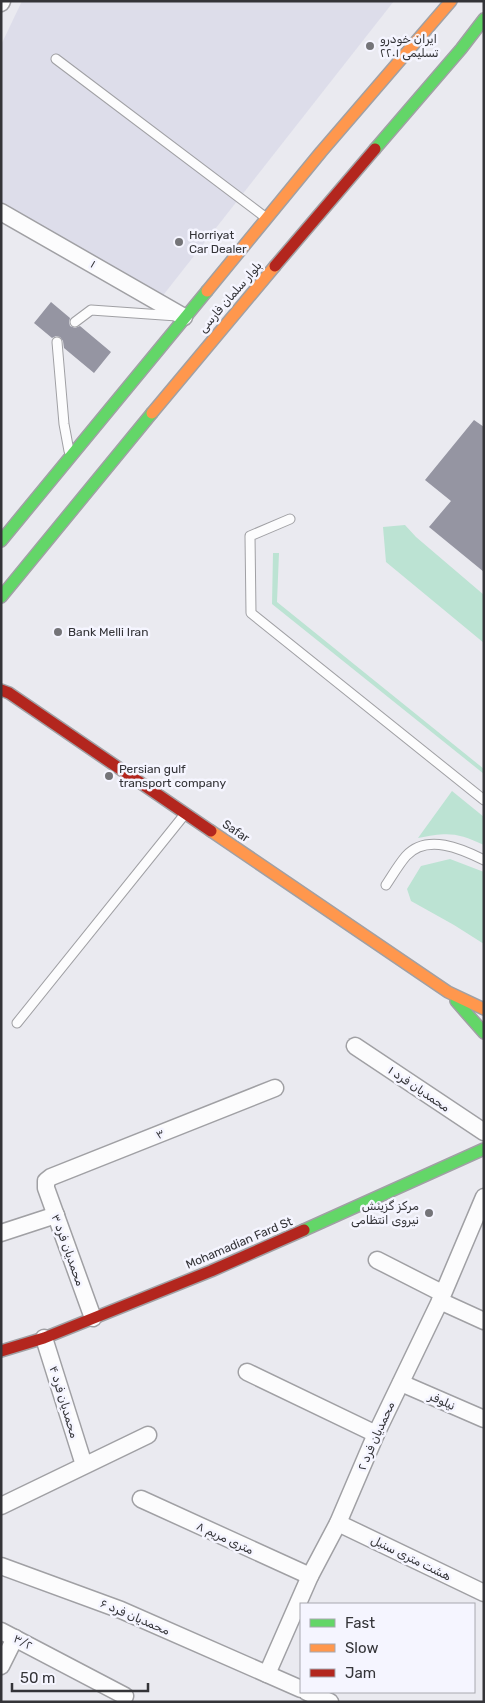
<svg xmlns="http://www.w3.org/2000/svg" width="485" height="1703" viewBox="0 0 485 1703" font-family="Rubik,Cairo,sans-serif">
  <rect width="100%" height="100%" fill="#eaeaf0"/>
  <polygon fill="#ddddea" points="22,1 394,1 161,298 1,206 1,45"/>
  <g fill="#bce3d3">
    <polygon points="405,525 416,537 484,595 484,643 386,562 383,527"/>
    <polygon points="273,553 279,553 277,602 484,769 484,774 272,604"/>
    <path d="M452,791L484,817V845C457,832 447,832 418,838Z"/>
    <polygon points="450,859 484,872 484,944 454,925 411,901 407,889 421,866"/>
  </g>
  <g fill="#9595a2">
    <polygon points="51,302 70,318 69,322 70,326 75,328 80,326 111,352 94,373 64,348 63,341 60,337 56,336 52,338 34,323"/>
    <polygon points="474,420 484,427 484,572 429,527 451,501 425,480"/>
  </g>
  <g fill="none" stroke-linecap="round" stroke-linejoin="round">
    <g stroke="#a0a0a4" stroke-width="11">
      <g id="lane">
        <polyline points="56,59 265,217"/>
        <polyline points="75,322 91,310 177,316"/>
        <polyline points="57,342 64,424 69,451"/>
        <polyline points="290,519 250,536 251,613 484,800"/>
        <path d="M386,885C392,876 399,864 406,856C427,833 462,849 484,860"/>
        <polyline points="17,1023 185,814"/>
      </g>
    </g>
    <g stroke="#a0a0a4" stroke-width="19">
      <g id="street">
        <polyline points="1,3 2,1"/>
        <polyline points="1,212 184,317"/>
        <polyline points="355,1046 484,1132"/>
        <polyline points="1,1233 56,1215"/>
        <polyline points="377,1260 442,1293"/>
        <polyline points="440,1301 484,1321"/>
        <polyline points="93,1318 46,1188 46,1181 51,1177 275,1088"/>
        <polyline points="44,1338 84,1465"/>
        <polyline points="247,1372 376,1434"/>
        <polyline points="401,1383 484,1419"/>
        <polyline points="141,1499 310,1576"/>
        <polyline points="1,1506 148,1435"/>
        <polyline points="338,1523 484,1593"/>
        <polyline points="1,1566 121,1610 301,1689"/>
        <polyline points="1,1631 125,1696"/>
        <polyline points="1,1666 15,1638"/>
        <polyline points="267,1674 310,1576 338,1523 376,1434 440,1301 484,1197"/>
        <polyline points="307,1692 330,1702"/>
      </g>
    </g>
    <g stroke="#a0a0a4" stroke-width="14">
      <g id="fast">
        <polyline points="375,149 461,49 484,19"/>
        <polyline points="1,541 207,291"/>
        <polyline points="1,597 152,413"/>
        <polyline points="456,1001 484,1033"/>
        <polyline points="304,1230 484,1149"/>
      </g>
    </g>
    <g stroke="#a0a0a4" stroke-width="14">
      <g id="slow">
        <polyline points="207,291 321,152 451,1"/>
        <polyline points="152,413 275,266"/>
        <polyline points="211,831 448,992 484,1009"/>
      </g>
    </g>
    <g stroke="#a0a0a4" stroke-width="14">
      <g id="jam">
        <polyline points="275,266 375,149"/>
        <polyline points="1,690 9,693 211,831"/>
        <polyline points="1,1351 44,1338 211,1271 304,1230"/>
      </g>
    </g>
    <use href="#lane" stroke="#fcfcfd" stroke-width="9"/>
    <use href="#street" stroke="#fcfcfd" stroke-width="16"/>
    <use href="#fast" stroke="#63d668" stroke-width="11"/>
    <use href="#slow" stroke="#ff974d" stroke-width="11"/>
    <use href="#jam" stroke="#b3261e" stroke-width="11"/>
  </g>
  <g fill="#747478" stroke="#f5f5ff" stroke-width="2">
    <circle cx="370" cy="46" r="5"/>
    <circle cx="179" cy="242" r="5"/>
    <circle cx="58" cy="632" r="5"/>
    <circle cx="109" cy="776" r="5"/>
    <circle cx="429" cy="1213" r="5"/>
  </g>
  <g text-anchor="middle" stroke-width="5" stroke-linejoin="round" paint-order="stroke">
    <g font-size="12" fill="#343438" stroke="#f5f5ff" text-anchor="start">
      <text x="380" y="43">ایران خودرو<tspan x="380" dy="14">تسلیمی ۲۲۰۱</tspan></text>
      <text x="189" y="239">Horriyat<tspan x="189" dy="14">Car Dealer</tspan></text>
      <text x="68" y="636">Bank Melli Iran</text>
      <text x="119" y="773">Persian gulf<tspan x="119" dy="14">transport company</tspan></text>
      <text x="419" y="1210" text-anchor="end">مرکز گزینش<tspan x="419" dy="14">نیروی انتظامی</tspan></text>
    </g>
    <g font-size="12" fill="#343438" stroke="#f5f5ff">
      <text transform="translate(93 264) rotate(30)" y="4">۱</text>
      <text transform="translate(230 297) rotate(-49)" y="4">بلوار سلمان فارسی</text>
      <text transform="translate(236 831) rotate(34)" y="4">Safar</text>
      <text transform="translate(419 1089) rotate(34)" y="4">۱ محمدیان فرد</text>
      <text transform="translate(160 1134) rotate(-22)" y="4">۳</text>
      <text transform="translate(239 1243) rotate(-23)" y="4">Mohamadian Fard St</text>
      <text transform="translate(68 1250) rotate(70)" y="4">۳ محمدیان فرد</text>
      <text transform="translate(442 1401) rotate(24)" y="4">نیلوفر</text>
      <text transform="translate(64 1402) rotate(73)" y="4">۴ محمدیان فرد</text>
      <text transform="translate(376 1436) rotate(-66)" y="4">۲ محمدیان فرد</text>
      <text transform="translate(225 1538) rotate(25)" y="4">۸ متری مریم</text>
      <text transform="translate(411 1558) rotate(26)" y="4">هشت متری سنبل</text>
      <text transform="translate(135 1617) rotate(23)" y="4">۶ محمدیان فرد</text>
      <text transform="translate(23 1642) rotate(28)" y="4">۳/۲</text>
    </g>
  </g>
  <rect width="485" height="1703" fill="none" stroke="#343438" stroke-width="5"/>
  <rect x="300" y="1603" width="175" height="90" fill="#f5f5ff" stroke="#a8a8af"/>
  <rect x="310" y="1619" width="25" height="8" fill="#63d668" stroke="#a8a8af"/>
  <text x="345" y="1628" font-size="15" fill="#343438">Fast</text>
  <rect x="310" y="1644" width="25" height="8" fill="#ff974d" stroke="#a8a8af"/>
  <text x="345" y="1653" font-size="15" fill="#343438">Slow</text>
  <rect x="310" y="1669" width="25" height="8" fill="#b3261e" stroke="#a8a8af"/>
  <text x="345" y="1678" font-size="15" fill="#343438">Jam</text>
  <path d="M12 1683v8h136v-8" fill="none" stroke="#343438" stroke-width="2.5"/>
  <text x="20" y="1683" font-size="15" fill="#343438" stroke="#f5f5ff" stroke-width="4" paint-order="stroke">50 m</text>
</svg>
